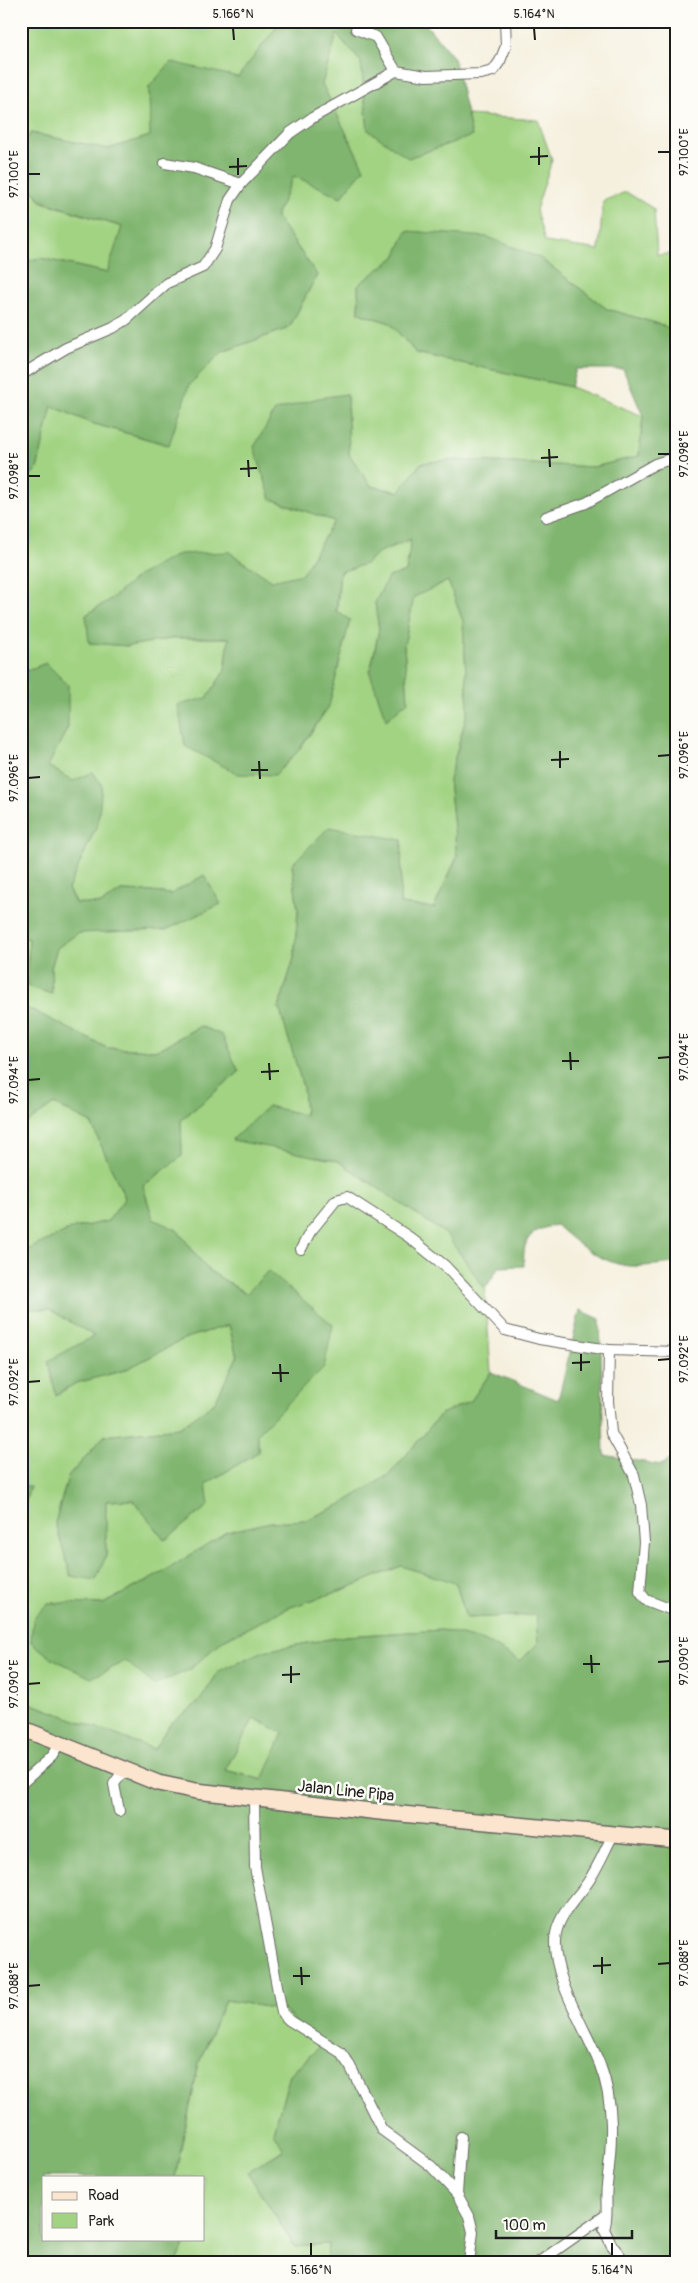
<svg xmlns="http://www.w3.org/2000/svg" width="698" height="2283" viewBox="0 0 698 2283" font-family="Pangolin,sans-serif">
  <rect width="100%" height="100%" fill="#fdfcf7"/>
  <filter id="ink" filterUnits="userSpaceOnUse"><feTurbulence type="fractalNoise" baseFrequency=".02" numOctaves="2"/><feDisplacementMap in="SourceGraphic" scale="10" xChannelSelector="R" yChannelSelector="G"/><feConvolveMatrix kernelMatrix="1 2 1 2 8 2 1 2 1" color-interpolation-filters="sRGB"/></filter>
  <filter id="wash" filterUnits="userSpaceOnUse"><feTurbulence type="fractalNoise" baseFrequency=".0096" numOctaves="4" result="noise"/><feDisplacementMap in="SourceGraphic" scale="20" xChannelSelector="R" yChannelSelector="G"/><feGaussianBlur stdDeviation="1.12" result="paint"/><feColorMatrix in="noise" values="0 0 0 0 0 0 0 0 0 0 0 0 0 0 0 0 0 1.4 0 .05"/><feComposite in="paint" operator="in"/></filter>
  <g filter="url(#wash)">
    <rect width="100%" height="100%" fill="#f5f0de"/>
    <g fill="#a1d382" stroke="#5e784f">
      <polygon points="21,21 281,21 239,77 149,87 151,136 108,149 32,133 21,147"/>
      <polygon points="337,34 361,62 368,130 472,136 467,115 538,120 552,160 536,210 545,242 599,250 603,201 626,192 654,209 657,255 677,253 677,332 659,324 607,309 540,258 407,231 395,257 358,285 359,313 390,323 416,353 571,387 643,416 639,456 594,467 450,460 421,463 400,492 371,486 349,454 347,395 271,499 334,521 302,575 272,581 229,552 112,598 86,615 90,643 128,646 176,638 229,638 225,670 207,698 275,775 299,750 329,706 340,572 365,564 379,552 412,539 406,572 375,603 379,629 370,673 408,701 404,646 414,596 448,581 463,621 468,710 449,780 457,857 434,908 400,904 402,840 292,864 298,911 294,958 279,1007 303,1087 305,1116 232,1139 338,1161 446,1234 485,1289 491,1372 471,1401 441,1414 390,1474 342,1504 306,1520 270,1522 162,1573 103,1604 48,1603 126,1661 189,1670 223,1640 288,1608 345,1589 401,1566 456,1583 466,1618 536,1615 538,1643 520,1661 484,1641 441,1630 346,1636 264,1651 219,1671 199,1702 171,1723 154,1749 21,1700 21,1598 27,1593 21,1575 21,1517 30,1487 21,1486 21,1309 49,1309 95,1336 56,1395 76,1383 125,1370 186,1338 229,1325 237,1357 215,1402 179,1428 104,1436 68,1477 55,1523 71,1576 106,1556 105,1501 133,1500 166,1540 206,1484 258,1452 258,1433 324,1367 268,1271 247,1294 208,1270 177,1230 153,1220 143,1186 182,1156 181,1120 239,1072 200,1026 158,1050 107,1048 34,1011 21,1007 21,936 29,939 27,986 52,994 51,968 57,948 78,933 113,931 204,876 171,894 152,892 121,891 101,904 76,903 68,889 98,823 73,781 48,766 68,727 46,663 21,673 21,484 37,469 52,406 91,423 168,445 189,384 222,352 289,328 317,275 276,216 294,175 341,197 364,169 322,84"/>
      <polygon points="21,176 42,202 122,227 108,273 41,258 21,262"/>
      <polygon points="54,1104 91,1123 125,1198 108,1221 71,1229 21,1253 21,1127"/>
      <polygon points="254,1718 283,1733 264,1780 225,1770"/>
      <polygon points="225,2000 284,2010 319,2047 290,2075 273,2132 284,2149 248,2172 294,2246 328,2244 327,2262 177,2262 187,2239 204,2239 204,2177 175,2177 199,2063"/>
    </g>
    <g fill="#80b570" stroke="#4e6846" fill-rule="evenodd">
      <polygon points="281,21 423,21 454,58 472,136 408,158 368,130 361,62 337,34 322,84 364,169 341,197 294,176 276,216 317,275 289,328 222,352 189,385 169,445 91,423 52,406 37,469 21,484 21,262 41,258 107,273 122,227 42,201 21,176 21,147 31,133 108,149 150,136 149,87 171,62 238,77"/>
      <path d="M407,231L488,237L540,258L607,309L659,324L677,332V373L672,375L677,404V1263C658,1264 636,1269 618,1264C595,1258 573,1241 556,1225C530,1230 522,1239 524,1266L499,1267L485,1289L446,1234L338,1161L232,1140L268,1106L305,1115L303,1087L279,1007L294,958L298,911L292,864L329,827L402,840L400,904L434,908L457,857L449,780L468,710L463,621L448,581L414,597L404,646L408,701L386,720L370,673L379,630L375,603L388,577L406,572L411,539L379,552L365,564L340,572L336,611L350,620L329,706L299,750L275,775L238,774L185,746L178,705L207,698L225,670L229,638H176L128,646L89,643L86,615L112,598L138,576L179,554L229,552L272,581L302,574L334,521L271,499L254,447L275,411L318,398L347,394L349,454L371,486L399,492L421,463L450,460L594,467L639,456L643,416L623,369H576L571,387L416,353L390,323L359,313L358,285L395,257Z"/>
      <polygon points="46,663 68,685 68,727 48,766 73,781 93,772 102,785 98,823 68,889 75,903 101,904 121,891 152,892 171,894 204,875 221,904 166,930 78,933 57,948 51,968 52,994 27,986 29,939 21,936 21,673"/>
      <polygon points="21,1007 34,1011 107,1048 158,1050 200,1026 222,1035 239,1072 181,1120 182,1156 143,1186 153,1219 177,1230 208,1270 246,1294 268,1271 333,1325 324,1367 258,1433 258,1452 206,1484 209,1505 165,1540 133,1500 106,1501 106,1556 96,1580 71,1576 55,1523 68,1477 104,1436 179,1428 215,1402 237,1357 229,1325 186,1338 125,1370 76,1383 56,1395 48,1361 94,1336 49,1309 21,1309 21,1253 71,1229 108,1221 125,1198 91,1123 54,1104 21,1127"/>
      <path d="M580,1310L600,1319L604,1455L661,1465L677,1456V2262H327L328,2244L295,2246L247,2172L284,2150L273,2132L290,2075L319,2047L284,2010L225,2000L199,2063L175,2177H44V2239H187L177,2262H21V1700L154,1749L171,1723L199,1702L219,1671L264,1651L346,1636L442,1630L484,1641L520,1661L538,1643L536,1615L466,1618L456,1583L401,1566L345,1589L288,1608L223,1640L189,1670L154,1685L126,1661L91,1678L50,1657L31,1642L33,1619L48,1603L103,1604L162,1573L226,1532L270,1522L306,1520L342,1504L390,1474L441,1414L471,1401L491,1372L558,1400ZM254,1718L283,1733L263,1780L225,1770Z"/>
      <polygon points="21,1486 30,1486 21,1517"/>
    </g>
  </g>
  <g filter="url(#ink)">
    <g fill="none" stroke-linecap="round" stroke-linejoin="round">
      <g stroke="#686660" stroke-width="12">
        <g id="street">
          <polyline points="356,29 376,37 396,71"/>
          <polyline points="165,163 194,168 241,184"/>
          <polyline points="21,375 66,348 113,328 126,320 167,283 203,267 215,249 230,200 241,184 290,133 312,118 396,71 426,76 481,74 493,71 500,61 506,46 505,21"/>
          <polyline points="546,517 586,503 655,464 677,457"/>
          <polyline points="301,1249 310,1232 336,1200 347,1197 409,1237 445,1266 505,1330 539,1339 609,1350"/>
          <polyline points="677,1352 609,1350 608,1401 611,1433 634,1475 641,1505 644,1542 640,1592 646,1600 677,1612"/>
          <polyline points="21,1784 52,1756 59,1744"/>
          <polyline points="254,1798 255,1867 282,2013 289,2020 340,2052 350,2066 382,2130 431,2166 457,2194 469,2216 473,2232 469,2262"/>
          <polyline points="119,1811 114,1784 124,1770"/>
          <path d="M613,1835C605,1850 598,1867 588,1882C575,1901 557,1915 555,1940C553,1979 586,2029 600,2065C615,2104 612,2144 607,2185C605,2198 609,2218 604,2229L611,2244L625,2262"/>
          <polyline points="457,2194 461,2137"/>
          <polyline points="539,2262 606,2215"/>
        </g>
      </g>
      <g stroke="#686660" stroke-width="18">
        <polyline id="secondary" points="21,1728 158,1783 196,1791 380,1812 677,1840"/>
      </g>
      <use href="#street" stroke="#fff" stroke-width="10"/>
      <use href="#secondary" stroke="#fce5cf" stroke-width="15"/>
    </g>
  </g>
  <path fill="none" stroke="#1c1c1c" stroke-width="2" d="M233,28L234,40M534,28L535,40M539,147V165M658,152H670M530,157L548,156M238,158V175M229,167L247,166M28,174H40M549,449L550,467M658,454H670M541,458L558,457M248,460L249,477M240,469L257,468M28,476H40M560,751V768M658,756L670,755M551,760L569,759M259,761L260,779M251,770H268M28,778L40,777M570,1052L571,1070M658,1058L670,1057M562,1061H579M269,1063L270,1080M261,1072L279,1071M28,1080L40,1079M581,1354V1371M658,1360L670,1359M572,1363L590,1362M280,1364L281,1382M272,1373H289M28,1382L40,1381M591,1655L592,1673M658,1662L670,1661M583,1664H600M291,1666V1683M282,1675L300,1674M28,1684L40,1683M602,1957V1974M658,1964L670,1963M593,1966L611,1965M301,1967L302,1985M293,1976H310M28,1986L40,1985M311,2243V2256M612,2243V2256"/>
  <g text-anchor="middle" stroke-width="5" stroke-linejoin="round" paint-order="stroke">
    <g font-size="16" fill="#1c1c1c" stroke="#fdfcf7">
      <text transform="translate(346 1790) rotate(6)" y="6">Jalan Line Pipa</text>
    </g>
  </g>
  <rect width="698" height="2283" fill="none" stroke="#fdfcf7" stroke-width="55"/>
  <rect x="42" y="2176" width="162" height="65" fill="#fdfcf7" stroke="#a3a29f"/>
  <rect x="52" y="2192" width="25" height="8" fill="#fce5cf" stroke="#a3a29f"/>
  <text x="88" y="2200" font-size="15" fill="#1c1c1c">Road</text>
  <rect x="52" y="2213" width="25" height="15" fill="#a1d382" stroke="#a3a29f"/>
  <text x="88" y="2226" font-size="15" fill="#1c1c1c">Park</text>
  <path d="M496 2230v8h136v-8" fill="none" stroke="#1c1c1c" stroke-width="2.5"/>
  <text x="503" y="2230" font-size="15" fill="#1c1c1c" stroke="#fdfcf7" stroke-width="4" paint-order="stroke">100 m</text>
  <rect x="28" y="28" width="642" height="2228" fill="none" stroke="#1c1c1c" stroke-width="2"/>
  <g font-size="12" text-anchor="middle" fill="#1c1c1c">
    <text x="233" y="18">5.166°N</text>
    <text x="534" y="18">5.164°N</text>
    <text transform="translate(684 152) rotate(-90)" y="4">97.100°E</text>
    <text transform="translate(14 174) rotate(-90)" y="4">97.100°E</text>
    <text transform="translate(684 454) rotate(-90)" y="4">97.098°E</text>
    <text transform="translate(14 476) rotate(-90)" y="4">97.098°E</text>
    <text transform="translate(684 755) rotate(-90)" y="4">97.096°E</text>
    <text transform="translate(14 778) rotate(-90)" y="4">97.096°E</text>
    <text transform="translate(684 1057) rotate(-90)" y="4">97.094°E</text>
    <text transform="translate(14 1080) rotate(-90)" y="4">97.094°E</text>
    <text transform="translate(684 1359) rotate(-90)" y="4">97.092°E</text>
    <text transform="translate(14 1382) rotate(-90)" y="4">97.092°E</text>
    <text transform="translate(684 1661) rotate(-90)" y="4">97.090°E</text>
    <text transform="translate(14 1684) rotate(-90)" y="4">97.090°E</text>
    <text transform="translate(684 1963) rotate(-90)" y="4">97.088°E</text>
    <text transform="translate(14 1986) rotate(-90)" y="4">97.088°E</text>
    <text x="311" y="2274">5.166°N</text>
    <text x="612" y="2274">5.164°N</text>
  </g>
</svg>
